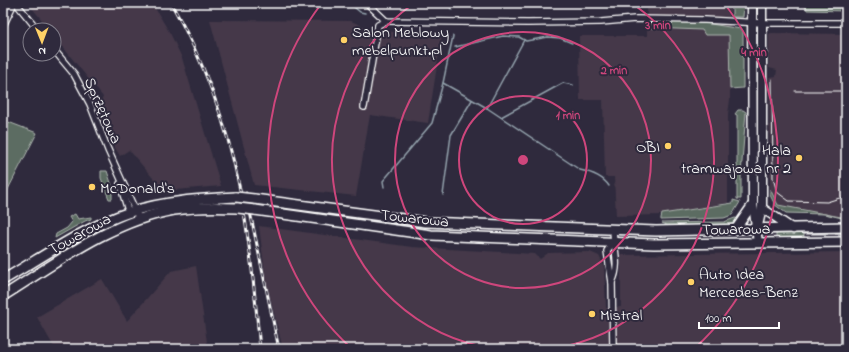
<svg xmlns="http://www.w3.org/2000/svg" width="849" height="352" viewBox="0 0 849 352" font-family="'Indie Flower',sans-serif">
  <rect width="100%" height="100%" fill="#2f2a3d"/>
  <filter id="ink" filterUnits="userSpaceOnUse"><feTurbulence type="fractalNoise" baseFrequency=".025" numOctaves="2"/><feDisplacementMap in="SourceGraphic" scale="8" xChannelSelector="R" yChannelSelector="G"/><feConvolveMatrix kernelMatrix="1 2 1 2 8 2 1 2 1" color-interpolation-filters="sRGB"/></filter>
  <g filter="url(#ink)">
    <g fill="#443949">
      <polygon points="28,3 152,3 171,35 182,58 221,186 164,191 129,150 120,156 106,133 97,111 103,97 54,36 54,30 50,30"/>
      <polygon points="647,3 730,3 730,100 728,114 728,203 661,215 616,216 614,177 605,177 603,100 580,100 579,36 647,36"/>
      <polygon points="210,20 351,21 374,31 442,34 428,123 370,115 356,196 254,185"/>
      <polygon points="771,33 846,34 846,218 778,205 770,189 769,77 776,76 777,70 769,68 769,34"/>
      <polygon points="259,226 412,247 535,254 540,259 548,253 590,252 599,256 604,266 606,308 621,307 621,255 846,252 846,349 283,349 266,282"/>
      <polygon points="196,266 208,349 55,349 37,317 102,279 127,321 171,271"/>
    </g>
    <g fill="#5c6c62" stroke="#aeb6b0">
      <polygon points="732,3 744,3 743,17 732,17"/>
      <polygon points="804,3 846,3 846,11 807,10"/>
      <polygon points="649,22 705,23 741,29 743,31 743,88 730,89 729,35 705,35 702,30 651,28 647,25"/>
      <polygon points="738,110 743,110 746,112 741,174 741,199 737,199 737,115 735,114"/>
      <polygon points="3,120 37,133 3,199"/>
      <polygon points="101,171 107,171 112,186 112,199 109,199 101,178"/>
      <polygon points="770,189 778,205 846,218 846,219 825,214 786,213 775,205 770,195"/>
      <polygon points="733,200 740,202 732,215 724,218 661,220 661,218 662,214 733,203"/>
      <polygon points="75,214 78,219 91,217 91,219 85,221 55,238 56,234 67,228 72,222 69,217"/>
      <polygon points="735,218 739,219 728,226 667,225 662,223 724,222"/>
      <polygon points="846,231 846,233 804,233 804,239 776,239 776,233"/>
    </g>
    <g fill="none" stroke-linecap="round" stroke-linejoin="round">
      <g stroke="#94a3ad" stroke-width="1.5">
        <polyline points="349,3 360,12 365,13"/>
        <polyline points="380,4 448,4 452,10"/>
        <path d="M453,36L443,83L487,108L580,170C590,172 603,177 609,186"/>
        <polyline points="455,47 503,36 519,37 526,41 548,37 560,38 572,43"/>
        <polyline points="487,108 524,40"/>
        <polyline points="501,117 563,83 573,85"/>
        <polyline points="384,187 383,181 432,123 443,83"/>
        <polyline points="443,195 451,135 472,100"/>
      </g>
      <g stroke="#fff" stroke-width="8">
        <g id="minor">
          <polyline points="16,3 38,30"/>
          <polyline points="367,3 386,21 528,23 601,22 635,19 705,20 762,23 846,23"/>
          <polyline points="3,26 14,3"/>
          <polyline points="54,50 74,74 90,104 108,150 139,219"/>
          <polyline points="364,107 378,25 386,21"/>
          <polyline points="120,184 129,214"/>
          <polyline points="613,242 607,251 612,282 613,349"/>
          <path d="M612,282C621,265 613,246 613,229"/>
        </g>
      </g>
      <g stroke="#fff" stroke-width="11">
        <g id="secondary">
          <polyline points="752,3 753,204 758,243"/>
          <polyline points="762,208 793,229"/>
          <polyline points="735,230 753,204"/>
          <polyline points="757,230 762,208 762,3"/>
        </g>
      </g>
      <g stroke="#fff" stroke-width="12">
        <g id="primary">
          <polyline points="254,199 426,222 656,231 846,227"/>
          <polyline points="255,210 431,235 654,244 846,242"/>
          <path d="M3,280C44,256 85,227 130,212C164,201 200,199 236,197"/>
          <path d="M3,296C56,263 111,221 174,210C195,207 216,207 238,208"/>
        </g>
      </g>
      <use href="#minor" stroke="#2f2a3d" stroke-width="5.5"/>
      <use href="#secondary" stroke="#2f2a3d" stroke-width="8"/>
      <use href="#primary" stroke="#2f2a3d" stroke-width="9"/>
      <g stroke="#fff" stroke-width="1">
        <polyline points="772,79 773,178 777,192 789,201 827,202 846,196"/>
        <polyline points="795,91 846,91"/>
        <polyline points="804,234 846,234"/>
      </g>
      <g stroke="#fff" stroke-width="3">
        <g id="rail">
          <path d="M171,3C204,61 227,124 240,190C250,242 255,296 260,349"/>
          <polyline points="246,193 279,349"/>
        </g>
      </g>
      <use href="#rail" stroke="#2f2a3d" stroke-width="1.5" stroke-dasharray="4.5" stroke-linecap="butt"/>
      <g stroke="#fff" stroke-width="12" stroke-linecap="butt">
        <g id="primary-bridge">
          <polyline points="236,197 254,199"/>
          <polyline points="238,208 255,210"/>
        </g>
      </g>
      <use href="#primary-bridge" stroke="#2f2a3d" stroke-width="9"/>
    </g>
  </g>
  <g fill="none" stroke="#ce467c" stroke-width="2">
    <circle cx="523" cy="160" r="64"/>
    <circle cx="523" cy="160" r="128"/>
    <path d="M495 349A191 191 0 0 1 413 4M633 4A191 191 0 0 1 551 349"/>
    <path d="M351 348A255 255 0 0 1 322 3M724 3A255 255 0 0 1 695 348"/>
  </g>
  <g fill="#ffd166" stroke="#2f2a3d" stroke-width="1.5">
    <circle cx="344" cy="40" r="4"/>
    <circle cx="668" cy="146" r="4"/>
    <circle cx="799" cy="158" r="4"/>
    <circle cx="92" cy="187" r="4"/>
    <circle cx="691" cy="282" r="4"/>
    <circle cx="592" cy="314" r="4"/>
  </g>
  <g text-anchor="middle" stroke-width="4" stroke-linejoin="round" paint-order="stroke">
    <g font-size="16" fill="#fff" stroke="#2f2a3d" text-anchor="start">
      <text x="352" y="37">Salon Meblowy<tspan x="352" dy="18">mebelpunkt.pl</tspan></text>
      <text x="660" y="152" text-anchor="end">OBI</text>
      <text x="791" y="155" text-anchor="end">Hala<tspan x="791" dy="18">tramwajowa nr 2</tspan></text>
      <text x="100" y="193">McDonald's</text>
      <text x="699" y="279">Auto Idea<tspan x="699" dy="18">Mercedes-Benz</tspan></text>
      <text x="600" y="320">Mistral</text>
    </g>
    <g font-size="16" fill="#fff" stroke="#2f2a3d">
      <text transform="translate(104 110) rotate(66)" y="6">Sprzętowa</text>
      <text transform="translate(415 217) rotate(6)" y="6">Towarowa</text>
      <text transform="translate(736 228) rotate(-1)" y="6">Towarowa</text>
      <text transform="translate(79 233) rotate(-29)" y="6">Towarowa</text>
    </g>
  </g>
  <circle cx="523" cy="160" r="6" fill="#ce467c" stroke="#2f2a3d" stroke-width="2"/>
  <g font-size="12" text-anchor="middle" font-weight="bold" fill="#ce467c" stroke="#2f2a3d" stroke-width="4" stroke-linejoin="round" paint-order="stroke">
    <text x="658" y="29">3 min</text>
    <text x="754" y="56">4 min</text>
    <text x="614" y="74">2 min</text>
    <text x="568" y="119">1 min</text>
  </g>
  <rect width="849" height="352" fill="none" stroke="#2f2a3d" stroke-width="16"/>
  <rect x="8" y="8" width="833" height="336" fill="none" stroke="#fff" stroke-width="1.5" filter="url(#ink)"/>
  <g transform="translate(42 42) rotate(179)"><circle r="19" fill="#2f2a3d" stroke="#827f8b"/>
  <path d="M0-3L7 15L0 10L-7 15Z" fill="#ffd166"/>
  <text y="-6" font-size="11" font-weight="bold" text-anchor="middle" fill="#ffffff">N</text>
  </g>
  <path d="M699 322v6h80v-6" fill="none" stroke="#ffffff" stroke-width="2"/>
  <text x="705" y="322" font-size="12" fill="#ffffff" stroke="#2f2a3d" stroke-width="3" paint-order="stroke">100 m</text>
</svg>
